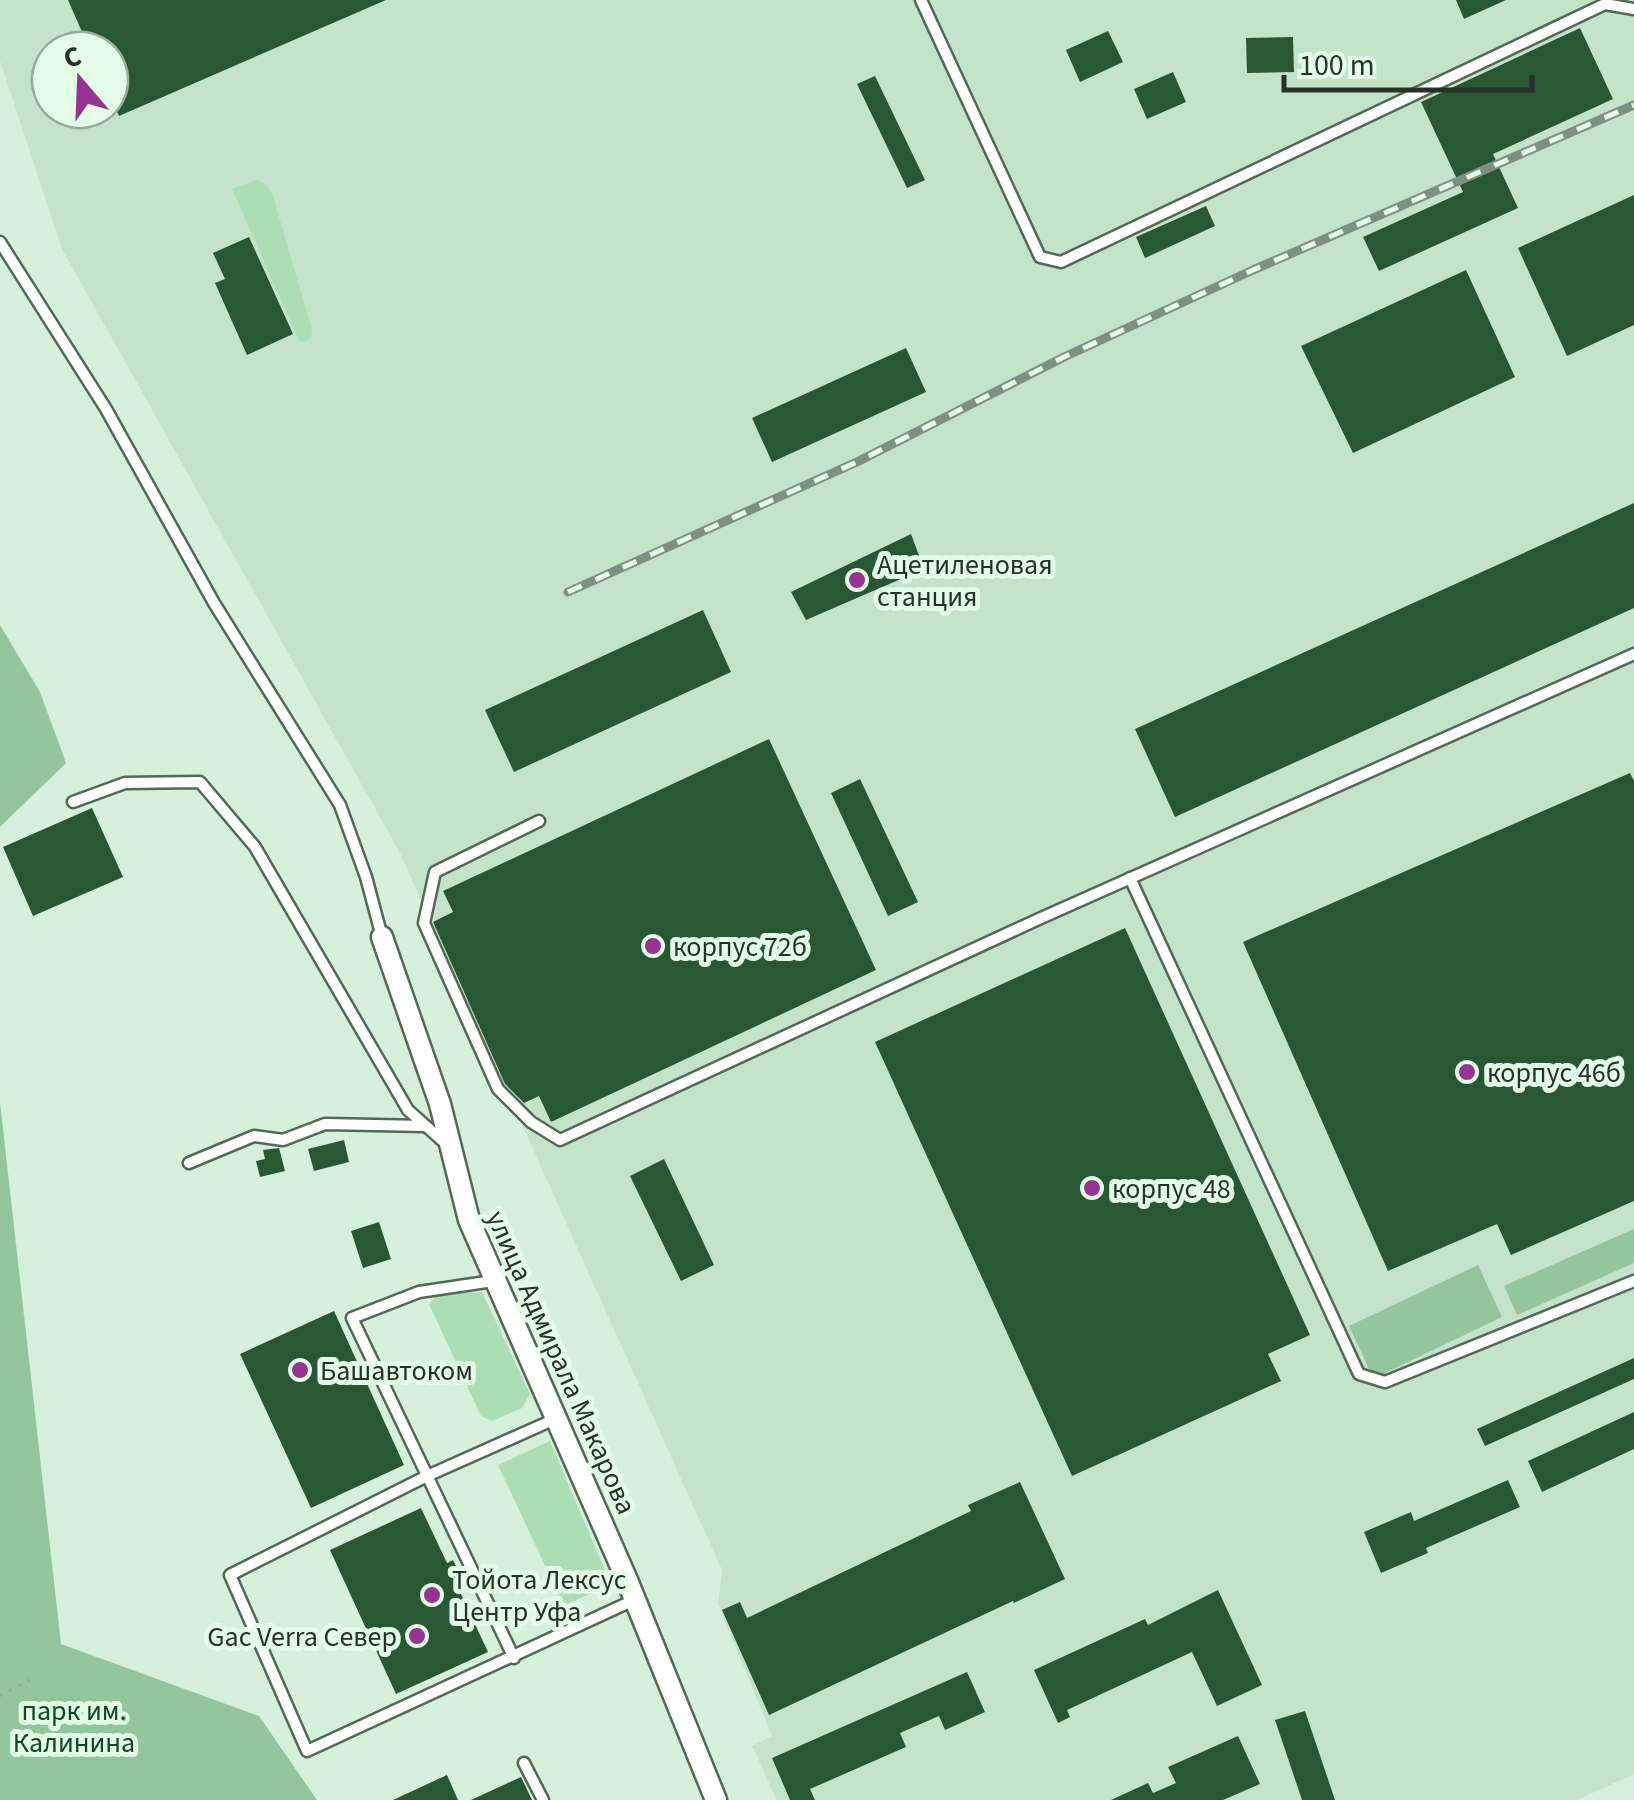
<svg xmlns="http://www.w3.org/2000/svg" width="1634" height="1800" viewBox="0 0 1634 1800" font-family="'Source Sans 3',sans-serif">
  <rect width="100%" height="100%" fill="#d5f1d9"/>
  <path fill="#c4e4c9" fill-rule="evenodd" d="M0,0H1634V1774L1577,1800H777L752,1746L772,1736L718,1604L722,1570L400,853L62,249L0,61ZM50,50H110V110H50Z"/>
  <g fill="#acdeb4">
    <polygon points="257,180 267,185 273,196 312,330 311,338 305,342 299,341 232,189"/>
    <polygon points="482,1292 530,1394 522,1408 492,1421 481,1416 429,1304 439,1293"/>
    <polygon points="550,1441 611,1584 564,1606 498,1465"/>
  </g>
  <g fill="#94c69d">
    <polygon points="0,625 40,692 66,763 0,827"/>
    <polygon points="0,1102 61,1644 259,1716 317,1800 0,1800"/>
    <polygon points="1634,1229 1634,1263 1517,1315 1504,1286"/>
    <polygon points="1478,1265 1502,1317 1383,1374 1370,1371 1349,1326"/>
  </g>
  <g fill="#285733">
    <polygon points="68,0 386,0 119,116 110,96 110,50 90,50"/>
    <polygon points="1456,0 1506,0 1464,19"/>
    <polygon points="1580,28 1613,99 1493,154 1518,208 1379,271 1363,237 1463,192 1421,102"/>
    <polygon points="1108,31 1123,62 1080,82 1066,50"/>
    <polygon points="1293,37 1294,72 1247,73 1246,38"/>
    <polygon points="1173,72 1186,102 1147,119 1134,89"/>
    <polygon points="875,76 925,180 907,188 857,84"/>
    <polygon points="1634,195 1634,325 1567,356 1518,248"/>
    <polygon points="1206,206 1215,226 1145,258 1136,237"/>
    <polygon points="249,237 293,334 247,355 215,283 225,279 213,253"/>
    <polygon points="1466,270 1515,377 1353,453 1301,346"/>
    <polygon points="906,348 926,392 772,462 752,418"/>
    <polygon points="1634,503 1634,608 1175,817 1135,729"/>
    <polygon points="911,534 924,569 806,620 791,592"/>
    <polygon points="703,610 731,672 514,772 485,710"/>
    <polygon points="769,739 876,970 551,1122 539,1096 524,1103 505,1084 433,922 453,912 443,891"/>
    <polygon points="1630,773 1634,781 1634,1201 1511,1255 1497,1224 1388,1271 1243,942"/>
    <polygon points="860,779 918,902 888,916 831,793"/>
    <polygon points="92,808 123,877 33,916 3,847"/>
    <polygon points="1125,928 1310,1335 1268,1354 1281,1381 1072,1476 875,1042"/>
    <polygon points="344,1140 349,1162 314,1171 308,1149"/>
    <polygon points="279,1148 285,1171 260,1177 256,1161 265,1159 263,1150"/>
    <polygon points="664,1159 714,1265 681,1281 630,1176"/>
    <polygon points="379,1222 391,1259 363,1268 351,1231"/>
    <polygon points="334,1311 404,1465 311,1508 240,1354"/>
    <polygon points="1634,1358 1634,1379 1485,1446 1477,1429"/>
    <polygon points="1634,1412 1634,1449 1542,1492 1528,1461"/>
    <polygon points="1508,1480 1520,1507 1426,1548 1428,1553 1381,1573 1364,1532 1411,1512 1414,1521"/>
    <polygon points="1020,1482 1065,1579 1014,1603 1013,1601 769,1715 722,1610 740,1602 747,1618 971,1511 968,1505"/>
    <polygon points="421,1508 447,1563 453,1560 460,1574 453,1577 488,1652 396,1694 330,1550"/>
    <polygon points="1218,1590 1262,1685 1217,1706 1192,1652 1067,1710 1070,1717 1058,1723 1034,1670 1145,1619 1148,1625"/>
    <polygon points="967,1672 985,1712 945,1730 939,1716 900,1733 906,1747 810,1789 815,1800 790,1800 772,1758"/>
    <polygon points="1305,1711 1335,1800 1302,1800 1275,1720"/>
    <polygon points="1238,1736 1260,1784 1223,1800 1111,1800 1148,1783 1153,1793 1176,1783 1168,1767"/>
    <polygon points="447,1775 458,1800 393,1800"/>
    <polygon points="521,1777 532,1800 471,1800"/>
  </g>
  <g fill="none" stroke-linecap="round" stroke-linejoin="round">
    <g stroke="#516955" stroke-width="15">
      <g id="lane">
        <polyline points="921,0 1040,257 1061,262 1605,4 1634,9"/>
        <polyline points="0,242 106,409 214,603 340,805 366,877 382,937"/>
        <polyline points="73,802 125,783 200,782 255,847 408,1110 445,1143"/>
        <polyline points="539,821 435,872 424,923 498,1089 531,1122 560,1140 1041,918 1634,654"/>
        <polyline points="1130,878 1359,1374 1385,1382 1634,1281"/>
        <polyline points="189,1163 254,1136 283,1140 325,1124 425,1126"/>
        <polyline points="493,1281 419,1292 352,1318 514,1658"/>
        <polyline points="555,1419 427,1476 230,1575 307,1751 634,1600"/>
        <polyline points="524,1763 543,1800"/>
      </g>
    </g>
    <g stroke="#516955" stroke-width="25">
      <polyline id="street" points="382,937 440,1104 469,1220 627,1580 716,1800"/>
    </g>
    <polyline stroke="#96ac99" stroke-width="2.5" stroke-dasharray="2.5 8" stroke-linecap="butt" points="0,1696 35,1677"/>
    <use href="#lane" stroke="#fff" stroke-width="10"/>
    <use href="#street" stroke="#fff" stroke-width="20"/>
    <g stroke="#7e9181" stroke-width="9">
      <polyline id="rail" points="568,592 859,461 1064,357 1253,270 1634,105"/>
    </g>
    <use href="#rail" stroke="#e2fee6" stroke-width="5" stroke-dasharray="15" stroke-linecap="butt"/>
  </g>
  <g fill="#993295" stroke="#e2fee6" stroke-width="4">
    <circle cx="857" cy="580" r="10"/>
    <circle cx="653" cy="946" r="10"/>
    <circle cx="1467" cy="1072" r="10"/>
    <circle cx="1092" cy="1188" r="10"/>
    <circle cx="300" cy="1370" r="10"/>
    <circle cx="432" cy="1595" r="10"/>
    <circle cx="417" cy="1636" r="10"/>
  </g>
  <g text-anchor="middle" stroke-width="10" stroke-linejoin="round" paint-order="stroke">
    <g font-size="28" fill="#273128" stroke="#e2fee6" text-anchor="start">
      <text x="877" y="574">Ацетиленовая<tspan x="877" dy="32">станция</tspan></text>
      <text x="673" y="956">корпус 72б</text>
      <text x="1487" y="1082">корпус 46б</text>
      <text x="1112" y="1198">корпус 48</text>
      <text x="320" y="1380">Башавтоком</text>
      <text x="452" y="1589">Тойота Лексус<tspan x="452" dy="32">Центр Уфа</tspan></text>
      <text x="397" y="1646" text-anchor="end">Gac Verra Север</text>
    </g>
    <g font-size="28" fill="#273128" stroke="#e2fee6">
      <text transform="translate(562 1362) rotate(66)" y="10">улица Адмирала Макарова</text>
    </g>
    <g font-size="28" fill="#0f4721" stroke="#e2fee6">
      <text x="74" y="1720">парк им.<tspan x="74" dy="32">Калинина</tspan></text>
    </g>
  </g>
  <g transform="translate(80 80) rotate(341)"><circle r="48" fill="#e2fee6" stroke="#97ac9a" stroke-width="2.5"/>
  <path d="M0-8L18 38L0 25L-18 38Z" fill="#993295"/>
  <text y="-15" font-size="28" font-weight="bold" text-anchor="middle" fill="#273128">С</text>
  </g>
  <path d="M1284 75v15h248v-15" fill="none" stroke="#273128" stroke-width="5"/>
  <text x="1299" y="75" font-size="30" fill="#273128" stroke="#e2fee6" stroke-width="8" paint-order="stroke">100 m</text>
</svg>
